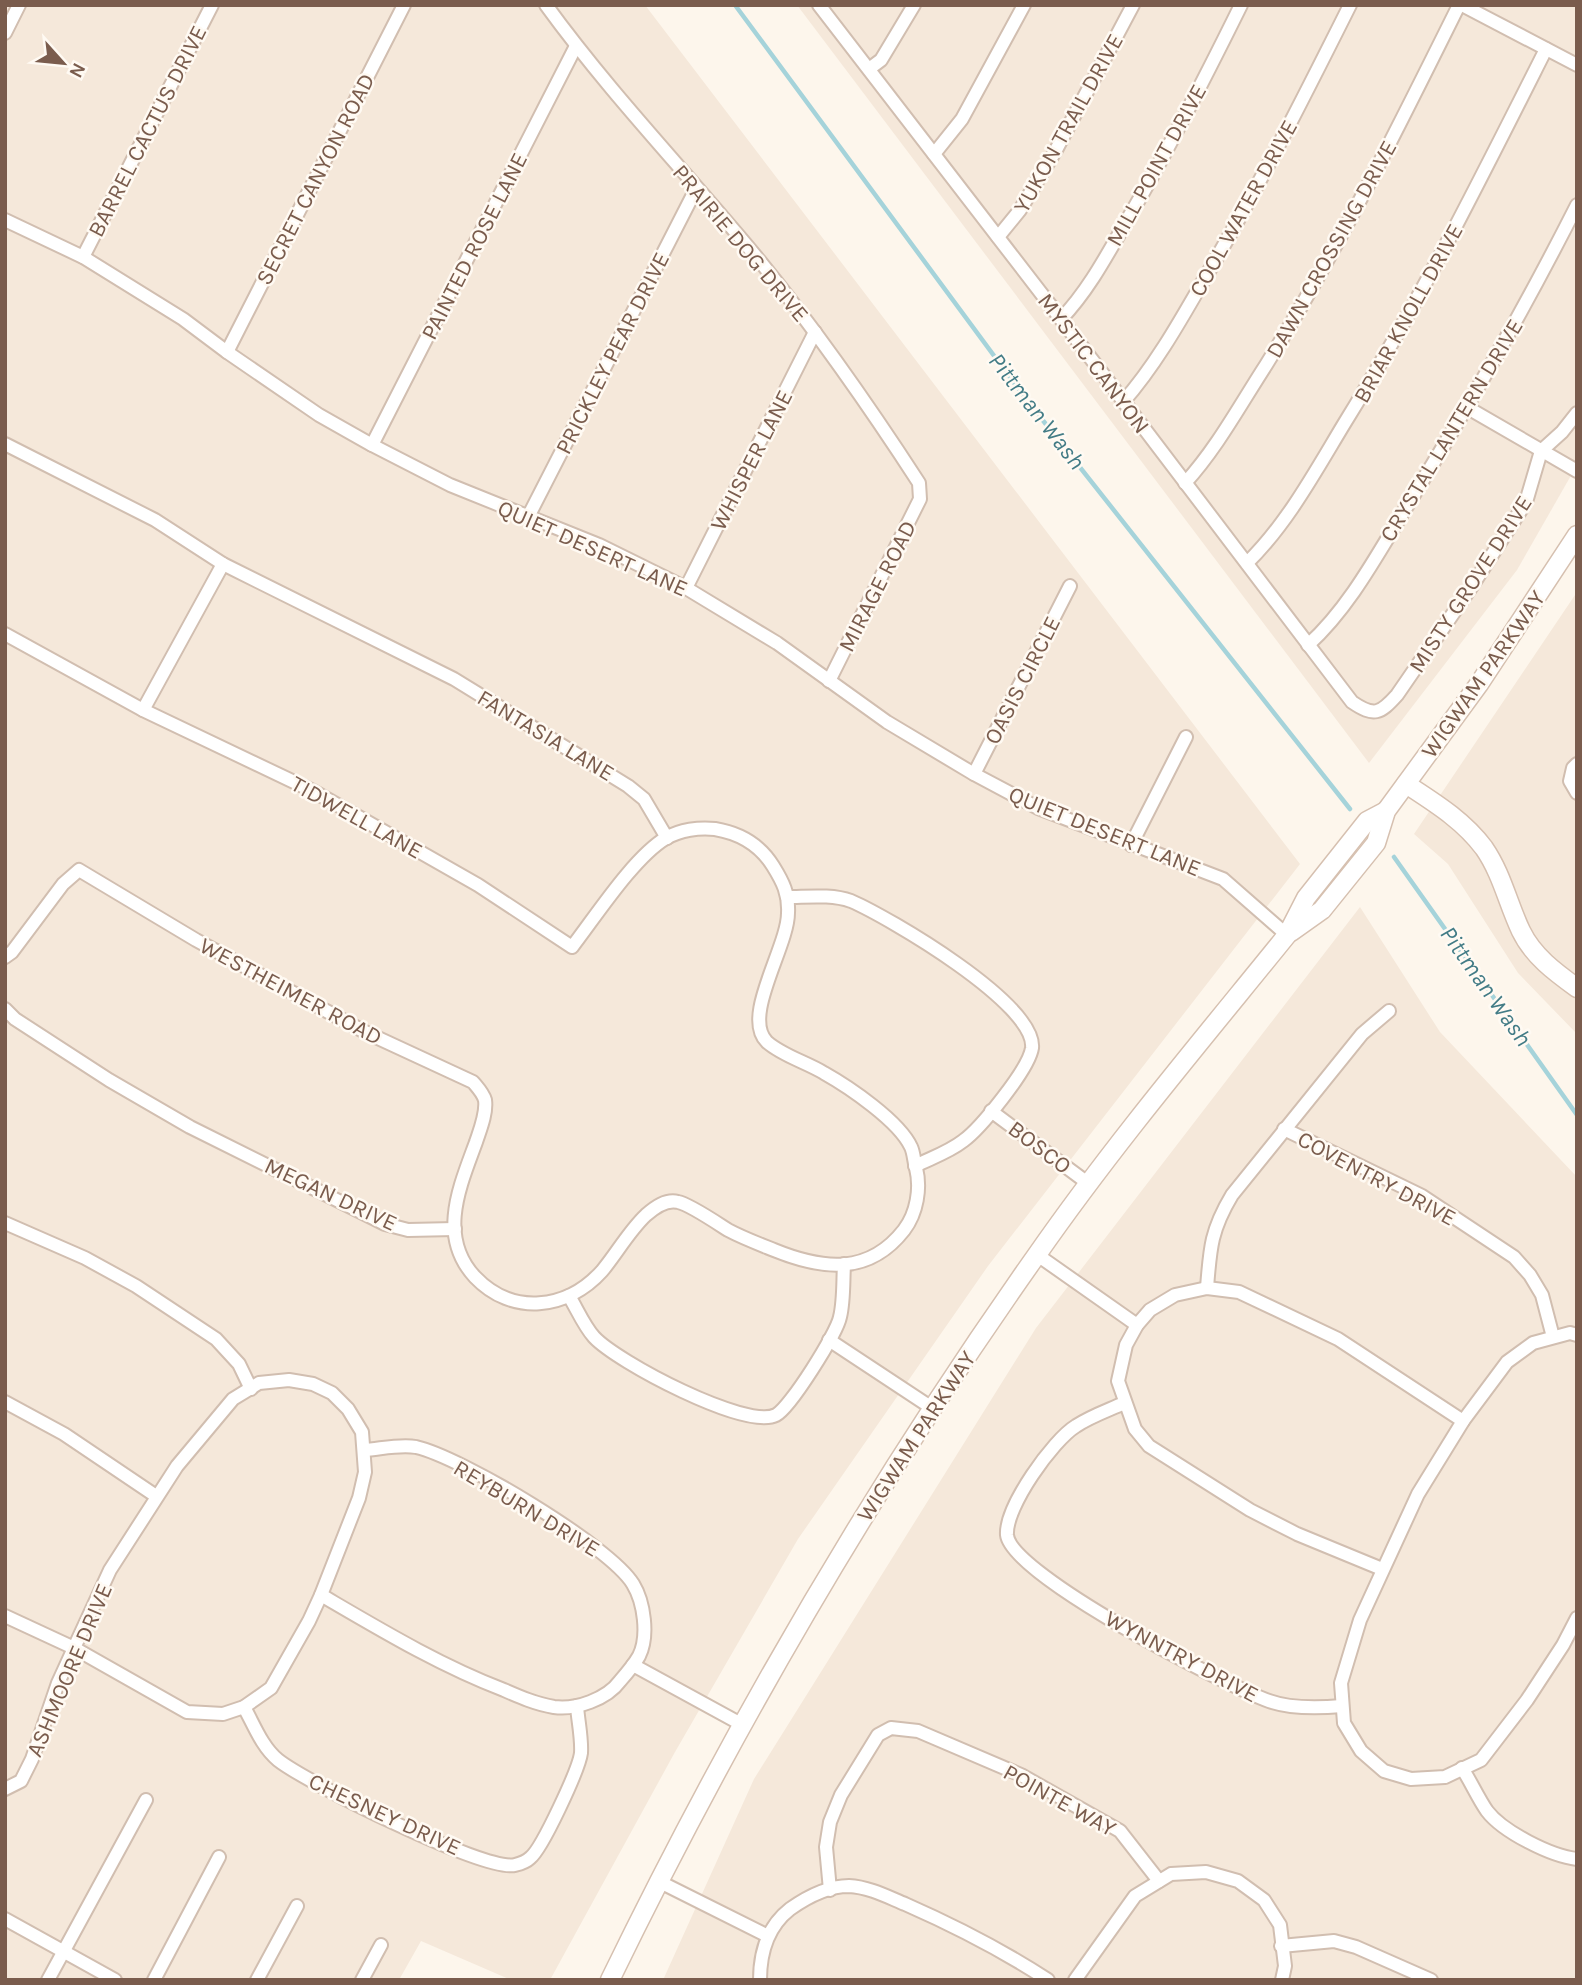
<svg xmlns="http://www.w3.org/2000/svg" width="1582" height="1985" viewBox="0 0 1582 1985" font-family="Karla,sans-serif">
  <rect width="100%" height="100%" fill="#fdf6ec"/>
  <g fill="#f5e8da">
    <polygon points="5,5 645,5 1300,864 988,1266 798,1539 675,1752 550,1980 511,1980 421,1941 399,1980 5,1980"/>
    <polygon points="797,5 1577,5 1577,465 1517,570 1369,763"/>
    <polygon points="1577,592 1577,1034 1518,973 1448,864 1414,834"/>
    <polygon points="1360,907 1440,1032 1577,1177 1577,1980 663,1980 754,1779 1036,1328"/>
  </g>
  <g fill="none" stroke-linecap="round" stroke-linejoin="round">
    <g stroke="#a5d3da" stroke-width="4.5">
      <polyline points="735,5 1026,399 1350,809"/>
      <polyline points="1394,857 1577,1115"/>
    </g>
    <g stroke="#d1beb0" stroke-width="16">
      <g id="street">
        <path d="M546,5C610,93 685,171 754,254C814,327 867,403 919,483L920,499L829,681"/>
        <path d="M819,5L1061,319L1352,702C1374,717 1380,714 1397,695L1472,586L1526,502L1541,451L1562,432L1577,413"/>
        <polyline points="1462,5 1577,65"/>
        <polyline points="5,33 19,5"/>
        <polyline points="869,69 881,60 914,5"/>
        <polyline points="934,154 962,119 1024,5"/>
        <polyline points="5,220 83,257 183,319 227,352 319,415 372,445 450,485 599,545 686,588 777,643 887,722 974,774 1038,808 1223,879 1287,935"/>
        <polyline points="998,237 1020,210 1056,150 1133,5"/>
        <polyline points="83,257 212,5"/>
        <path d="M1061,319C1088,291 1107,255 1126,222C1168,151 1205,78 1241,5"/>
        <polyline points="227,352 404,5"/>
        <path d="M1123,402C1154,367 1179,323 1202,283C1256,192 1303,99 1350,5"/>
        <polyline points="1468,408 1577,471"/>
        <polyline points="5,444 155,520 223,564 454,679 628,786 644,799 667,838"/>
        <polyline points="372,445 576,46"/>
        <path d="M1185,483C1217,448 1240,405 1266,365C1338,249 1398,128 1459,5"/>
        <polyline points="528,517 696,189"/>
        <path d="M1247,563C1287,524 1315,472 1344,424C1419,303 1482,176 1546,49"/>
        <polyline points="686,588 815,332"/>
        <path d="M5,634L143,710L313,791L478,885L572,947C596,916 634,857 666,838C680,830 699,827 715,829C739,833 760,845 773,866C783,882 789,894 788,913C788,947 741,1017 767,1042C783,1056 806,1062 824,1073C849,1087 899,1121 911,1147C914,1153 914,1162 916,1168C921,1188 917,1213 904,1230C869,1275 823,1270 774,1250C759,1244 743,1238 728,1230C717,1223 689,1204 678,1202C666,1199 655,1207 646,1215C629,1231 617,1253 602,1271C567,1310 512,1316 475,1277C437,1236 460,1186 476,1142C480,1130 487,1113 485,1100C483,1093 478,1088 473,1082L365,1032L196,940L79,870L63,884L12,952L5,957"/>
        <path d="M1308,645C1348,609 1376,557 1404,511C1466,411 1524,310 1577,205"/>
        <polyline points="143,710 223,564"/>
        <polyline points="1577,764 1573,768 1570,781 1577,793"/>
        <polyline points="974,774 1070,586"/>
        <polyline points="1131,845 1186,737"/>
        <path d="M787,897C807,897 831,894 851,901C888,917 1037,1004 1032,1048C1029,1069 980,1129 963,1141C949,1152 931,1158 915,1166"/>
        <polyline points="5,1009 15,1019 109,1080 190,1127 385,1224 408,1230 455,1229"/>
        <polyline points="991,1111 1089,1184"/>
        <polyline points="1284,1129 1422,1196 1514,1257 1530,1275 1542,1295 1553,1337"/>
        <polyline points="5,1223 85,1258 136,1286 216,1339 239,1364 251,1389"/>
        <polyline points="1036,1254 1137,1325"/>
        <path d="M1207,1288C1210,1248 1211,1230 1232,1195L1362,1034L1389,1011"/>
        <path d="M569,1296C577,1309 584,1326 594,1337C617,1362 746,1430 776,1415C790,1408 837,1333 840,1317C844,1301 843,1281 844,1264"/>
        <polyline points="1577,1335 1570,1333 1533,1343 1507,1362 1463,1421 1418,1494 1360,1620 1341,1683 1344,1723 1361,1751 1384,1771 1411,1779 1445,1777 1481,1760 1527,1700 1563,1645 1577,1618"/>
        <polyline points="829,1340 932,1408"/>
        <polyline points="5,1402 64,1434 156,1496"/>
        <path d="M1124,1403C1109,1410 1091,1416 1076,1426C1053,1440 1005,1507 1007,1535C1011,1575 1227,1686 1269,1701C1291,1709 1319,1708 1342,1706"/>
        <polyline points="1382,1569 1297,1534 1250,1510 1149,1446 1135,1429 1118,1381 1126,1345 1137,1325 1150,1310 1175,1295 1207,1288 1239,1292 1338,1339 1463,1421"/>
        <path d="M321,1595C381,1630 439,1665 504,1690C520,1697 536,1704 554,1707C576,1710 607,1699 620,1681C627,1673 634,1665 639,1656C649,1636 644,1602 633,1584C610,1546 461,1457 416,1447C400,1444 380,1449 364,1450"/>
        <polyline points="5,1616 74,1648 187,1712 223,1714 244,1707 271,1688 309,1621 321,1595 359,1498 365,1472 362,1432 348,1409 332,1393 313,1384 289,1380 259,1383 233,1399 177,1466 110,1570 74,1648 58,1683 32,1759 21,1781 5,1789"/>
        <polyline points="633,1665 741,1724"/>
        <path d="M244,1707C254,1725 262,1747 278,1760C307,1783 485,1872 515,1865C519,1864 527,1861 530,1858C542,1849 579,1769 581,1753C582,1738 578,1721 577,1706"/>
        <path d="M1462,1768C1471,1782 1478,1798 1487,1811C1503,1832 1551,1856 1577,1859"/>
        <polyline points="658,1881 768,1936"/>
        <polyline points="830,1890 826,1847 830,1822 841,1795 878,1735 891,1728 918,1731 1021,1775 1120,1831 1159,1881"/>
        <polyline points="5,1919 115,1980"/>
        <polyline points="1281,1946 1334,1941 1356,1947 1431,1980"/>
        <polyline points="48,1980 146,1800"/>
        <polyline points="154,1980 219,1857"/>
        <polyline points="257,1980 297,1906"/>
        <polyline points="362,1980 381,1945"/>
        <path d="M760,1980C760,1952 767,1927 790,1909C807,1897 827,1886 849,1886C869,1887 888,1897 905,1904C955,1926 1002,1950 1048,1980"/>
        <polyline points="1075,1980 1135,1896 1171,1874 1206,1872 1238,1881 1264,1900 1280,1925 1285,1966 1282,1980"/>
      </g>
    </g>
    <g stroke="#d6c0b0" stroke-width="21">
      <g id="secondary">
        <path d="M1406,784C1435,803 1463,820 1484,848C1502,874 1508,904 1521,931C1533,956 1555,972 1577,988"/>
        <polyline points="1291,932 1322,910 1376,843 1386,811 1479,684 1577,535"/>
        <path d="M610,1980C733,1727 874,1485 1036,1256C1114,1144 1202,1040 1287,935L1306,898L1367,821L1386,811"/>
      </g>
    </g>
    <use href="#street" stroke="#fff" stroke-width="12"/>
    <use href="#secondary" stroke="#fff" stroke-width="18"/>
  </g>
  <g text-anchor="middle" stroke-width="5" stroke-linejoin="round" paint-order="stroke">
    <g font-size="23" fill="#7a5c4d" stroke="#fffaf3">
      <text transform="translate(1068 123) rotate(-61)" y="8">YUKON TRAIL DRIVE</text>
      <text transform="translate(147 131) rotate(-63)" y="8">BARREL CACTUS DRIVE</text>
      <text transform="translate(1156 165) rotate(-61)" y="8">MILL POINT DRIVE</text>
      <text transform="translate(315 179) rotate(-63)" y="8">SECRET CANYON ROAD</text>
      <text transform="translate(1243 208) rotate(-61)" y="8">COOL WATER DRIVE</text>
      <text transform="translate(741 243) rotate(50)" y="8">PRAIRIE DOG DRIVE</text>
      <text transform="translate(474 246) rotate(-63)" y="8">PAINTED ROSE LANE</text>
      <text transform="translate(1331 249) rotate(-61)" y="8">DAWN CROSSING DRIVE</text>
      <text transform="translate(1408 313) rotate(-61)" y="8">BRIAR KNOLL DRIVE</text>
      <text transform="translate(612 353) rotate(-63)" y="8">PRICKLEY PEAR DRIVE</text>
      <text transform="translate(1094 363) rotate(53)" y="8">MYSTIC CANYON</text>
      <text transform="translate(1451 430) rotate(-59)" y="8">CRYSTAL LANTERN DRIVE</text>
      <text transform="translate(751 460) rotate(-63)" y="8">WHISPER LANE</text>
      <text transform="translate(593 548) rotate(24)" y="8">QUIET DESERT LANE</text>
      <text transform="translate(1470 584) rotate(-57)" y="8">MISTY GROVE DRIVE</text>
      <text transform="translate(877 586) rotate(-63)" y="8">MIRAGE ROAD</text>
      <text transform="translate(1483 674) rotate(-55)" y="8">WIGWAM PARKWAY</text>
      <text transform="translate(1022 680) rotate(-63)" y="8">OASIS CIRCLE</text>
      <text transform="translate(546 735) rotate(31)" y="8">FANTASIA LANE</text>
      <text transform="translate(357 817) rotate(29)" y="8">TIDWELL LANE</text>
      <text transform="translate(1105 831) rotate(22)" y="8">QUIET DESERT LANE</text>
      <text transform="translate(291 991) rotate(28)" y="8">WESTHEIMER ROAD</text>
      <text transform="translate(1040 1147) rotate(37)" y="8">BOSCO</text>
      <text transform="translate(1377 1178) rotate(28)" y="8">COVENTRY DRIVE</text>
      <text transform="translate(331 1194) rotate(25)" y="8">MEGAN DRIVE</text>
      <text transform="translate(916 1436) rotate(-57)" y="8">WIGWAM PARKWAY</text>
      <text transform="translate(527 1508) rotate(31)" y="8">REYBURN DRIVE</text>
      <text transform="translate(1182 1656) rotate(28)" y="8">WYNNTRY DRIVE</text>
      <text transform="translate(69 1670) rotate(-67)" y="8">ASHMOORE DRIVE</text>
      <text transform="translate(1060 1800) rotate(29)" y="8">POINTE WAY</text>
      <text transform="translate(385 1814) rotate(25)" y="8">CHESNEY DRIVE</text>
    </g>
    <g font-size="24" font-style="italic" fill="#437c86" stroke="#fffaf3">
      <text transform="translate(1037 411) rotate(52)" y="8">Pittman Wash</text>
      <text transform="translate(1486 986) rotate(55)" y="8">Pittman Wash</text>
    </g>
  </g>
  <rect width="1582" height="1985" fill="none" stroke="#7a5c4d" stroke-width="14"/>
  <g transform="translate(63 63) rotate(117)" stroke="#fffaf3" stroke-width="5" paint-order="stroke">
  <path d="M0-5L12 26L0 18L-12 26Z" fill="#7a5c4d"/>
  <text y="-10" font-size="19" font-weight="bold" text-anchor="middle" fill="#7a5c4d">N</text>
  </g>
</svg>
